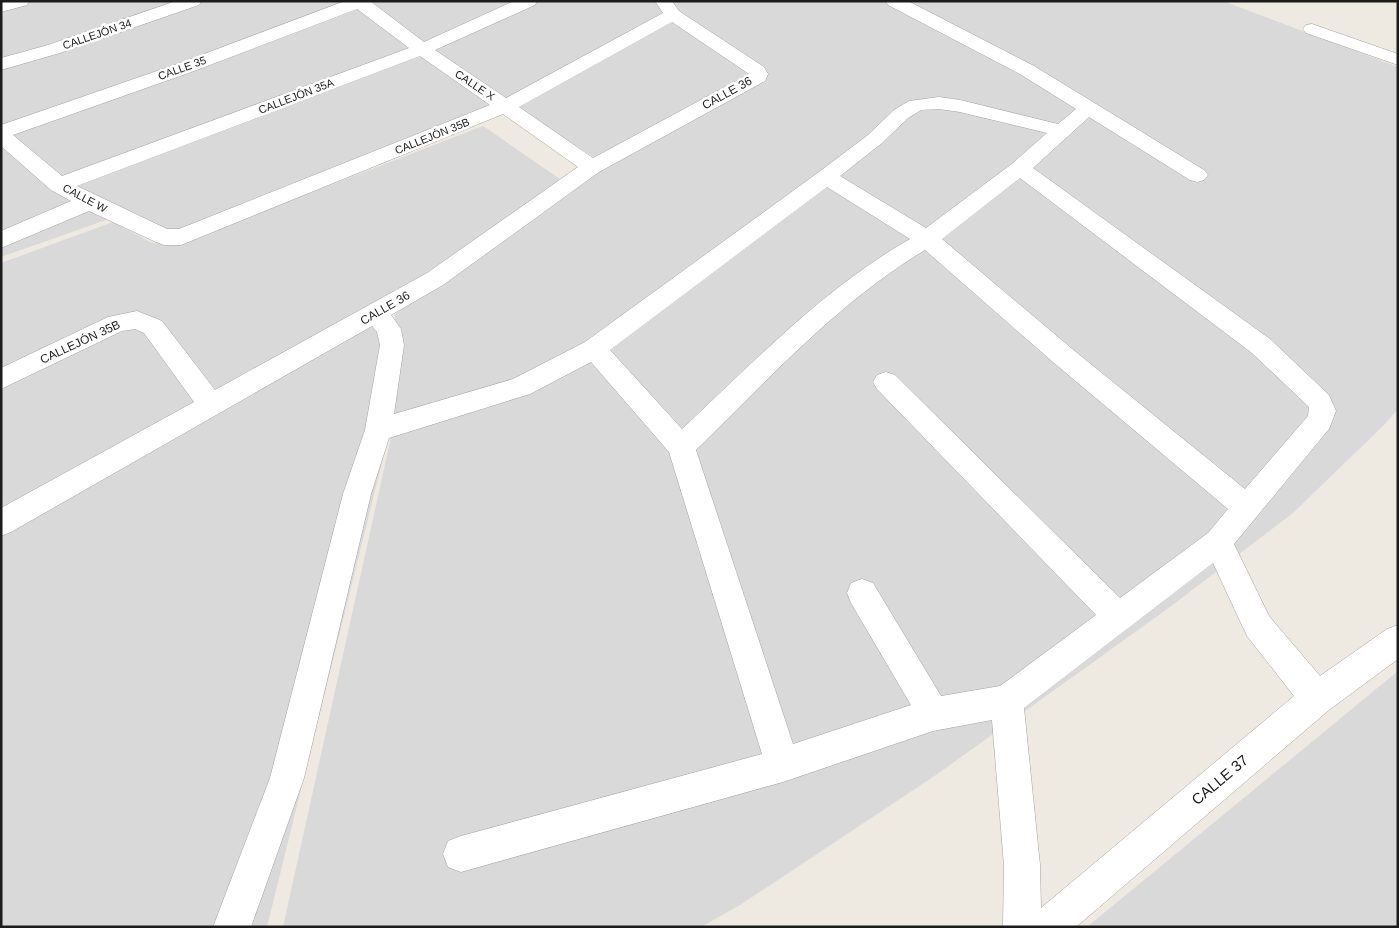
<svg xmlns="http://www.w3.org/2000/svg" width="1399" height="928" viewBox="0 0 1399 928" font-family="Helvetica,sans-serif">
  <rect width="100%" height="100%" fill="#eee9e1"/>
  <g fill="#dad9d9">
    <polygon points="31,1 656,1 752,73 597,159 506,102 187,232 166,233 123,214 1,257 1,12"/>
    <polygon points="668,1 1223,1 1398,67 1398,409 1384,425 1293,513 1170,607 936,775 740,905 701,927 283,927 395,419 395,314 593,171 765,76 679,13"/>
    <polygon points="483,126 560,179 389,313 387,442 267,927 1,927 1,263 113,222 152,243 178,244"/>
    <polygon points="1398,671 1398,927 1087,927"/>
  </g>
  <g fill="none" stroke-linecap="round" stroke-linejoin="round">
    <g stroke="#a3a3a3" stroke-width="1">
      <g id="minor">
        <polygon points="1,1 29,1 27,5 1,12"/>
        <polygon points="176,1 201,1 199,5 60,53 1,70 1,58 48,45"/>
        <path d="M345,1H370L424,42L514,1H537L535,5L435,50L506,98L663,13L655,1H672L679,11L764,67L768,74L765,81L599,172L443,285L391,315L401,329L404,345L394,414L513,379L585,342L819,172L868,135L894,110L909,101L939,97L960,100L1058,124L1076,109L1020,74L888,5L886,1H908L1034,66L1204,170L1208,175L1204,180L1197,182L1190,180L1089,117L1033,168L1270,339L1329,395L1336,411L1329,429L1234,544L1269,616L1320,676L1387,629L1398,625V659L1329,710L1076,927H1003L1004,865L992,720L933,731L783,782L461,872L448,867L443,854L448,841L461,836L762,754L669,452L591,362L530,394L389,438L371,494L304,778L251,927H213L270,778L343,494L365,430L380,345L377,332L372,326L11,532L1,536V508L194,402L144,333L135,329L122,331L1,389V368L108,317L137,311L162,321L215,390L427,273L578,167L503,114L181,245H164L156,242L89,211L1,248V231L71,201L51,190L1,146V125L180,63ZM357,9L409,48L62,176L13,135L194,71ZM672,22L749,74L593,158L519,107ZM420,56L490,105L179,229H167L77,186ZM939,109L960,112L1047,133L1013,163L926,228L840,176L882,143L908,118L921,110ZM1020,178L1252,353L1309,407L1308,416L1245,489L1071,348L942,239ZM827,187L910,239C824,288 754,362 682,429L610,350ZM925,250L1053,362L1228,509L1208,533L1120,598L895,375L886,372L877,375L873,382L877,389L1096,615L1000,686L941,696L873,583L862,579L851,583L847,593L851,603L911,705L793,744L696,450C768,380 838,302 925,250ZM1213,563L1247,636L1294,696L1041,908L1040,865L1024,708Z"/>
        <polygon points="1312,24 1398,54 1398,65 1306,33 1303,29 1306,25"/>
      </g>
    </g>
    <use href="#minor" fill="#fff" fill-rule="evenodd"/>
  </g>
  <g text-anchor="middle" stroke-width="5" stroke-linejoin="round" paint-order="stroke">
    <g font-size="11" fill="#1c1c1c" stroke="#fff">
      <text transform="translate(97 34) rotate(-19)" y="4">CALLEJÓN 34</text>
      <text transform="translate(182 68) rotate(-20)" y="4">CALLE 35</text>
      <text transform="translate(475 85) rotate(34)" y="4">CALLE X</text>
      <text transform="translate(296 96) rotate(-21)" y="4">CALLEJÓN 35A</text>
      <text transform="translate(432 136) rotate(-22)" y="4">CALLEJÓN 35B</text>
      <text transform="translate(85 198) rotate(28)" y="4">CALLE W</text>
    </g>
    <g font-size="12" fill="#1c1c1c" stroke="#fff">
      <text transform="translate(727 93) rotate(-29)" y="4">CALLE 36</text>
      <text transform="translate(385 308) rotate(-30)" y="4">CALLE 36</text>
      <text transform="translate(80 342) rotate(-25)" y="4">CALLEJÓN 35B</text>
    </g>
    <g font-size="15" fill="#1c1c1c" stroke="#fff">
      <text transform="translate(1220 780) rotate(-40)" y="5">CALLE 37</text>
    </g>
  </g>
  <rect width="1399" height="928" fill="none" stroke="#1c1c1c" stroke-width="5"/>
</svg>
